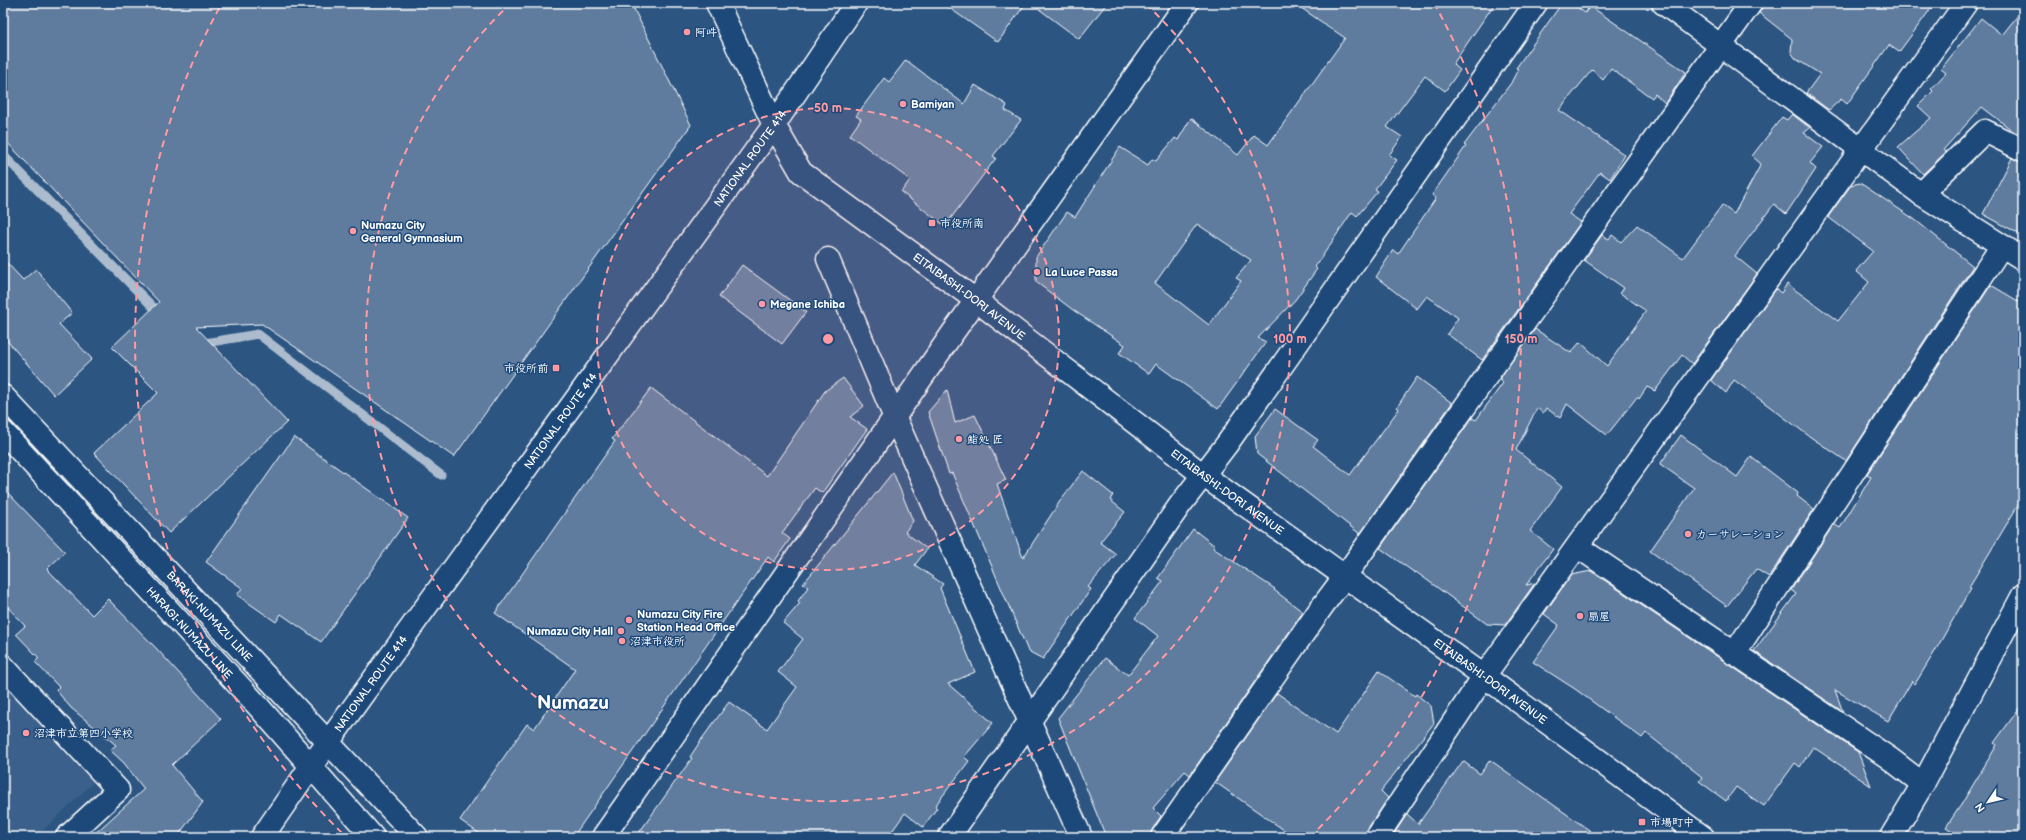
<svg xmlns="http://www.w3.org/2000/svg" width="2026" height="840" viewBox="0 0 2026 840" font-family="'Balsamiq Sans','Klee One',sans-serif">
  <rect width="100%" height="100%" fill="#2c5582"/>
  <filter id="ink" filterUnits="userSpaceOnUse"><feTurbulence type="fractalNoise" baseFrequency=".025" numOctaves="2"/><feDisplacementMap in="SourceGraphic" scale="8" xChannelSelector="R" yChannelSelector="G"/><feConvolveMatrix kernelMatrix="1 2 1 2 8 2 1 2 1" color-interpolation-filters="sRGB"/></filter>
  <g filter="url(#ink)">
    <polygon fill="#3b618b" points="3,685 94,782 36,837 3,837"/>
    <g fill="none" stroke-linecap="round" stroke-linejoin="round">
      <g stroke="#acbcce" stroke-width="9">
        <polyline points="3,155 161,315"/>
        <polyline points="199,344 258,334 441,475"/>
      </g>
    </g>
    <g fill="#5e7c9f" stroke="#fff" fill-rule="evenodd">
      <polygon points="3,3 631,3 691,125 454,457 262,324 196,327 287,422 169,533 94,453 158,393 112,347 159,302 3,138"/>
      <polygon points="942,3 1026,3 998,42"/>
      <polygon points="1031,3 1107,3 1079,39"/>
      <path d="M1294,3H1495L1453,64L1460,70L1445,91L1425,76L1387,127L1402,137L1389,155L1397,160L1375,189L1378,191L1357,216L1352,212L1315,267L1317,269L1295,300L1258,338L1266,342L1218,409L1156,364L1149,374L1119,353L1125,345L1073,310L1036,282V257L1067,212L1075,217L1120,147L1148,165L1152,159L1156,161L1175,138L1178,140L1191,118L1238,155L1254,135L1268,145L1345,38ZM1197,224L1251,260L1236,278L1241,281L1209,325L1155,283Z"/>
      <polygon points="1562,3 1572,3 1585,13 1590,6 1686,72 1665,103 1655,94 1652,98 1611,69 1603,80 1592,70 1559,110 1625,155 1610,179 1600,172 1569,214 1581,222 1482,360 1447,334 1458,318 1427,296 1417,309 1376,277 1393,250 1398,254 1436,198 1432,195 1466,146 1464,145 1511,83 1518,69 1516,68"/>
      <polygon points="1763,3 1935,3 1899,52 1889,45 1847,104 1841,99 1829,110 1806,93 1820,74 1796,59 1791,52 1792,39 1759,13"/>
      <polygon points="2023,9 2023,136 2013,131 1982,107 1944,149 1946,152 1923,174 1898,147 1931,118 1918,106 1933,91 1931,89 1946,73 1941,69 1981,18 2002,35"/>
      <polygon points="906,60 964,104 975,85 1007,105 1005,110 1021,120 993,156 996,158 945,226 901,192 910,180 850,135 861,119 856,116 884,78 889,82"/>
      <polygon points="1792,114 1810,128 1804,133 1823,147 1810,163 1816,169 1786,214 1774,204 1735,256 1757,274 1692,364 1682,355 1655,391 1647,387 1639,399 1637,397 1607,435 1567,404 1560,418 1546,408 1543,413 1537,408 1516,450 1562,487 1530,531 1553,549 1526,585 1535,583 1505,625 1487,624 1416,572 1415,573 1380,548 1472,418 1476,420 1503,383 1500,381 1502,375 1535,329 1571,353 1580,342 1607,366 1646,311 1620,293 1624,288 1584,260 1602,235 1609,239 1612,235 1621,242 1637,225 1683,258 1722,205 1734,214 1761,164 1752,156 1782,117 1787,120"/>
      <polygon points="2012,158 2023,162 2023,236 1983,214"/>
      <polygon points="1860,183 1914,219 1973,266 1846,461 1809,436 1734,380 1726,393 1711,380 1776,289 1781,293 1787,284 1838,321 1869,282 1856,271 1873,251 1828,217 1851,185"/>
      <polygon points="3,259 23,280 36,269 72,313 59,324 92,359 54,395 3,336"/>
      <polygon points="742,265 806,312 782,344 719,297"/>
      <polygon points="1991,285 2023,304 2023,497 1969,587 1971,588 1934,653 1915,684 1912,681 1888,721 1835,690 1843,712 1754,651 1796,594 1791,590 1834,524 1840,528 1871,477 1867,474"/>
      <polygon points="1417,377 1452,403 1360,534 1257,454 1255,436 1275,409 1318,440 1313,446 1350,475 1399,409 1397,407"/>
      <polygon points="843,378 864,406 850,417 867,429 822,493 815,488 782,533 790,539 774,562 768,557 573,837 484,837 460,820 527,724 534,729 575,669 495,613 615,441 612,439 651,388 767,476 825,391"/>
      <polygon points="947,390 955,423 975,415 1006,480 997,484 1023,558 1062,498 1083,471 1113,495 1110,500 1125,512 1100,542 1116,554 1088,587 1091,589 1043,659 1028,651 952,473 949,474 928,412"/>
      <polygon points="1681,435 1737,477 1751,457 1798,493 1797,496 1814,509 1769,577 1756,569 1727,606 1650,551 1694,488 1660,464"/>
      <polygon points="294,437 408,518 321,642 281,614 276,622 237,595 242,588 206,562"/>
      <polygon points="893,472 913,521 905,532 927,549 915,565 943,584 940,588 975,672 948,684 993,723 964,757 969,761 935,806 937,808 923,827 905,813 888,837 636,837 692,758 690,757 701,740 729,702 767,729 797,687 778,672 803,639 783,623 800,603 798,601 808,587 803,584"/>
      <polygon points="3,488 65,552 47,569 92,615 108,599 156,648 221,719 172,765 203,802 177,837 91,837 144,789 124,763 110,750 116,745 71,708 56,690 59,687 35,662 39,658 16,634 25,626 3,602"/>
      <polygon points="1193,529 1215,546 1213,548 1275,589 1274,590 1303,612 1190,775 1185,771 1153,808 1161,816 1152,830 1150,837 1106,837 1058,718 1105,658 1128,675 1158,636 1135,618 1163,581 1158,578"/>
      <polygon points="1591,571 1858,752 1871,786 1813,747 1800,767 1795,763 1764,806 1736,787 1726,801 1699,781 1702,777 1646,733 1642,738 1575,689 1533,662 1559,625 1544,614 1571,575"/>
      <polygon points="1379,671 1415,696 1416,694 1431,706 1434,723 1381,791 1388,798 1367,830 1365,837 1294,837 1215,782 1277,693 1336,734"/>
      <polygon points="2023,703 2023,837 1961,837 1946,827 1961,805 1997,745 1994,743"/>
      <polygon points="1490,760 1599,837 1392,837 1407,814 1418,824 1463,761 1480,774"/>
    </g>
    <g fill="none" stroke-linecap="round" stroke-linejoin="round">
      <g stroke="#fff" stroke-width="25">
        <g id="minor">
          <path id="s1" d="M717,3L774,125L801,172L977,301L1203,475L1484,676L1703,837"/>
          <polyline points="1663,3 1921,194 2023,259"/>
          <polyline points="1921,194 1985,131 2023,150"/>
          <polyline points="828,259 895,418 1081,837"/>
          <polyline points="1578,547 1889,758 1923,784"/>
          <polyline points="1734,654 2001,247"/>
          <polyline points="3,666 118,790 67,837"/>
          <polyline points="603,837 952,334 1187,3"/>
          <polyline points="949,837 1180,505 1227,444 1536,3"/>
          <polyline points="1162,837 1321,608 1345,576 1751,3"/>
          <polyline points="1377,837 1484,676 1966,3"/>
          <polyline points="1891,837 1923,784 2023,595"/>
        </g>
      </g>
      <g stroke="#fff" stroke-width="25">
        <g id="major">
          <path id="s2" d="M3,396L417,837"/>
          <path id="s3" d="M3,432L258,706L373,837"/>
        </g>
      </g>
      <g stroke="#fff" stroke-width="25">
        <g id="highway">
          <path id="s4" d="M262,837L311,766L774,125L856,3"/>
        </g>
      </g>
      <use href="#minor" stroke="#1f4a7a" stroke-width="22"/>
      <use href="#major" stroke="#1f4a7a" stroke-width="22"/>
      <use href="#highway" stroke="#1f4a7a" stroke-width="22"/>
    </g>
  </g>
  <circle cx="828" cy="339" r="231" fill="#ff9aa2" fill-opacity=".12"/>
  <g fill="none" stroke="#ff9aa2" stroke-width="2" stroke-dasharray="7 5">
    <circle cx="828" cy="339" r="231"/>
    <path d="M1146 4A462 462 0 1 1 510 4"/>
    <path d="M342 833A693 693 0 0 1 222 3M1434 3A693 693 0 0 1 1314 833"/>
  </g>
  <g fill="#ff9aa2" stroke="#1f4a7a" stroke-width="1.5">
    <circle cx="687" cy="32" r="4"/>
    <circle cx="903" cy="104" r="4"/>
    <rect x="928" y="219" width="8" height="8" rx="2"/>
    <circle cx="353" cy="231" r="4"/>
    <circle cx="1037" cy="272" r="4"/>
    <circle cx="762" cy="304" r="4"/>
    <rect x="552" y="364" width="8" height="8" rx="2"/>
    <circle cx="959" cy="439" r="4"/>
    <circle cx="1688" cy="534" r="4"/>
    <circle cx="1580" cy="616" r="4"/>
    <circle cx="629" cy="620" r="4"/>
    <circle cx="621" cy="631" r="4"/>
    <circle cx="622" cy="641" r="4"/>
    <circle cx="26" cy="733" r="4"/>
    <rect x="1638" y="818" width="8" height="8" rx="2"/>
  </g>
  <g text-anchor="middle" stroke-width="3" stroke-linejoin="round" paint-order="stroke">
    <g font-size="11" font-weight="bold" fill="#fff" stroke="#1f4a7a" text-anchor="start">
      <text x="695" y="36">阿吽</text>
      <text x="911" y="108">Bamiyan</text>
      <text x="940" y="227">市役所南</text>
      <text x="361" y="229">Numazu City<tspan x="361" dy="13">General Gymnasium</tspan></text>
      <text x="1045" y="276">La Luce Passa</text>
      <text x="770" y="308">Megane Ichiba</text>
      <text x="548" y="372" text-anchor="end">市役所前</text>
      <text x="967" y="443">鮨処 匠</text>
      <text x="1696" y="538">カーサレーション</text>
      <text x="637" y="618">Numazu City Fire<tspan x="637" dy="13">Station Head Office</tspan></text>
      <text x="1588" y="620">扇屋</text>
      <text x="613" y="635" text-anchor="end">Numazu City Hall</text>
      <text x="630" y="645">沼津市役所</text>
      <text x="34" y="737">沼津市立第四小学校</text>
      <text x="1650" y="826">市場町中</text>
    </g>
    <g font-size="11" fill="#fff" stroke="#1f4a7a">
      <text dy="4" stroke="none"><textPath href="#s4" startOffset="836">NATIONAL ROUTE 414</textPath></text>
      <text dy="4" stroke="none"><textPath href="#s1" startOffset="398">EITAIBASHI-DORI AVENUE</textPath></text>
      <text dy="4" stroke="none"><textPath href="#s4" startOffset="512">NATIONAL ROUTE 414</textPath></text>
      <text dy="4" stroke="none"><textPath href="#s1" startOffset="722">EITAIBASHI-DORI AVENUE</textPath></text>
      <text dy="4" stroke="none"><textPath href="#s2" startOffset="302">BARAKI-NUMAZU LINE</textPath></text>
      <text dy="4" stroke="none"><textPath href="#s3" startOffset="274">HARAGI-NUMAZU LINE</textPath></text>
      <text dy="4" stroke="none"><textPath href="#s1" startOffset="1046">EITAIBASHI-DORI AVENUE</textPath></text>
      <text dy="4" stroke="none"><textPath href="#s4" startOffset="188">NATIONAL ROUTE 414</textPath></text>
    </g>
    <g font-size="19" font-weight="bold" fill="#fff" stroke="#1f4a7a">
      <text x="573" y="709">Numazu</text>
    </g>
  </g>
  <circle cx="828" cy="339" r="6" fill="#ff9aa2" stroke="#1f4a7a" stroke-width="2"/>
  <g font-size="12" text-anchor="middle" font-weight="bold" fill="#ff9aa2" stroke="#1f4a7a" stroke-width="3" stroke-linejoin="round" paint-order="stroke">
    <text x="828" y="112">50 m</text>
    <text x="1290" y="343">100 m</text>
    <text x="1521" y="343">150 m</text>
  </g>
  <rect width="2026" height="840" fill="none" stroke="#1f4a7a" stroke-width="16"/>
  <rect x="8" y="8" width="2010" height="824" fill="none" stroke="#fff" stroke-width="1.5" filter="url(#ink)"/>
  <g transform="translate(1988 802) rotate(235)" stroke="#1f4a7a" stroke-width="3" paint-order="stroke">
  <path d="M0-3L7 15L0 10L-7 15Z" fill="#ffffff"/>
  <text y="-6" font-size="11" font-weight="bold" text-anchor="middle" fill="#ffffff">N</text>
  </g>
</svg>
